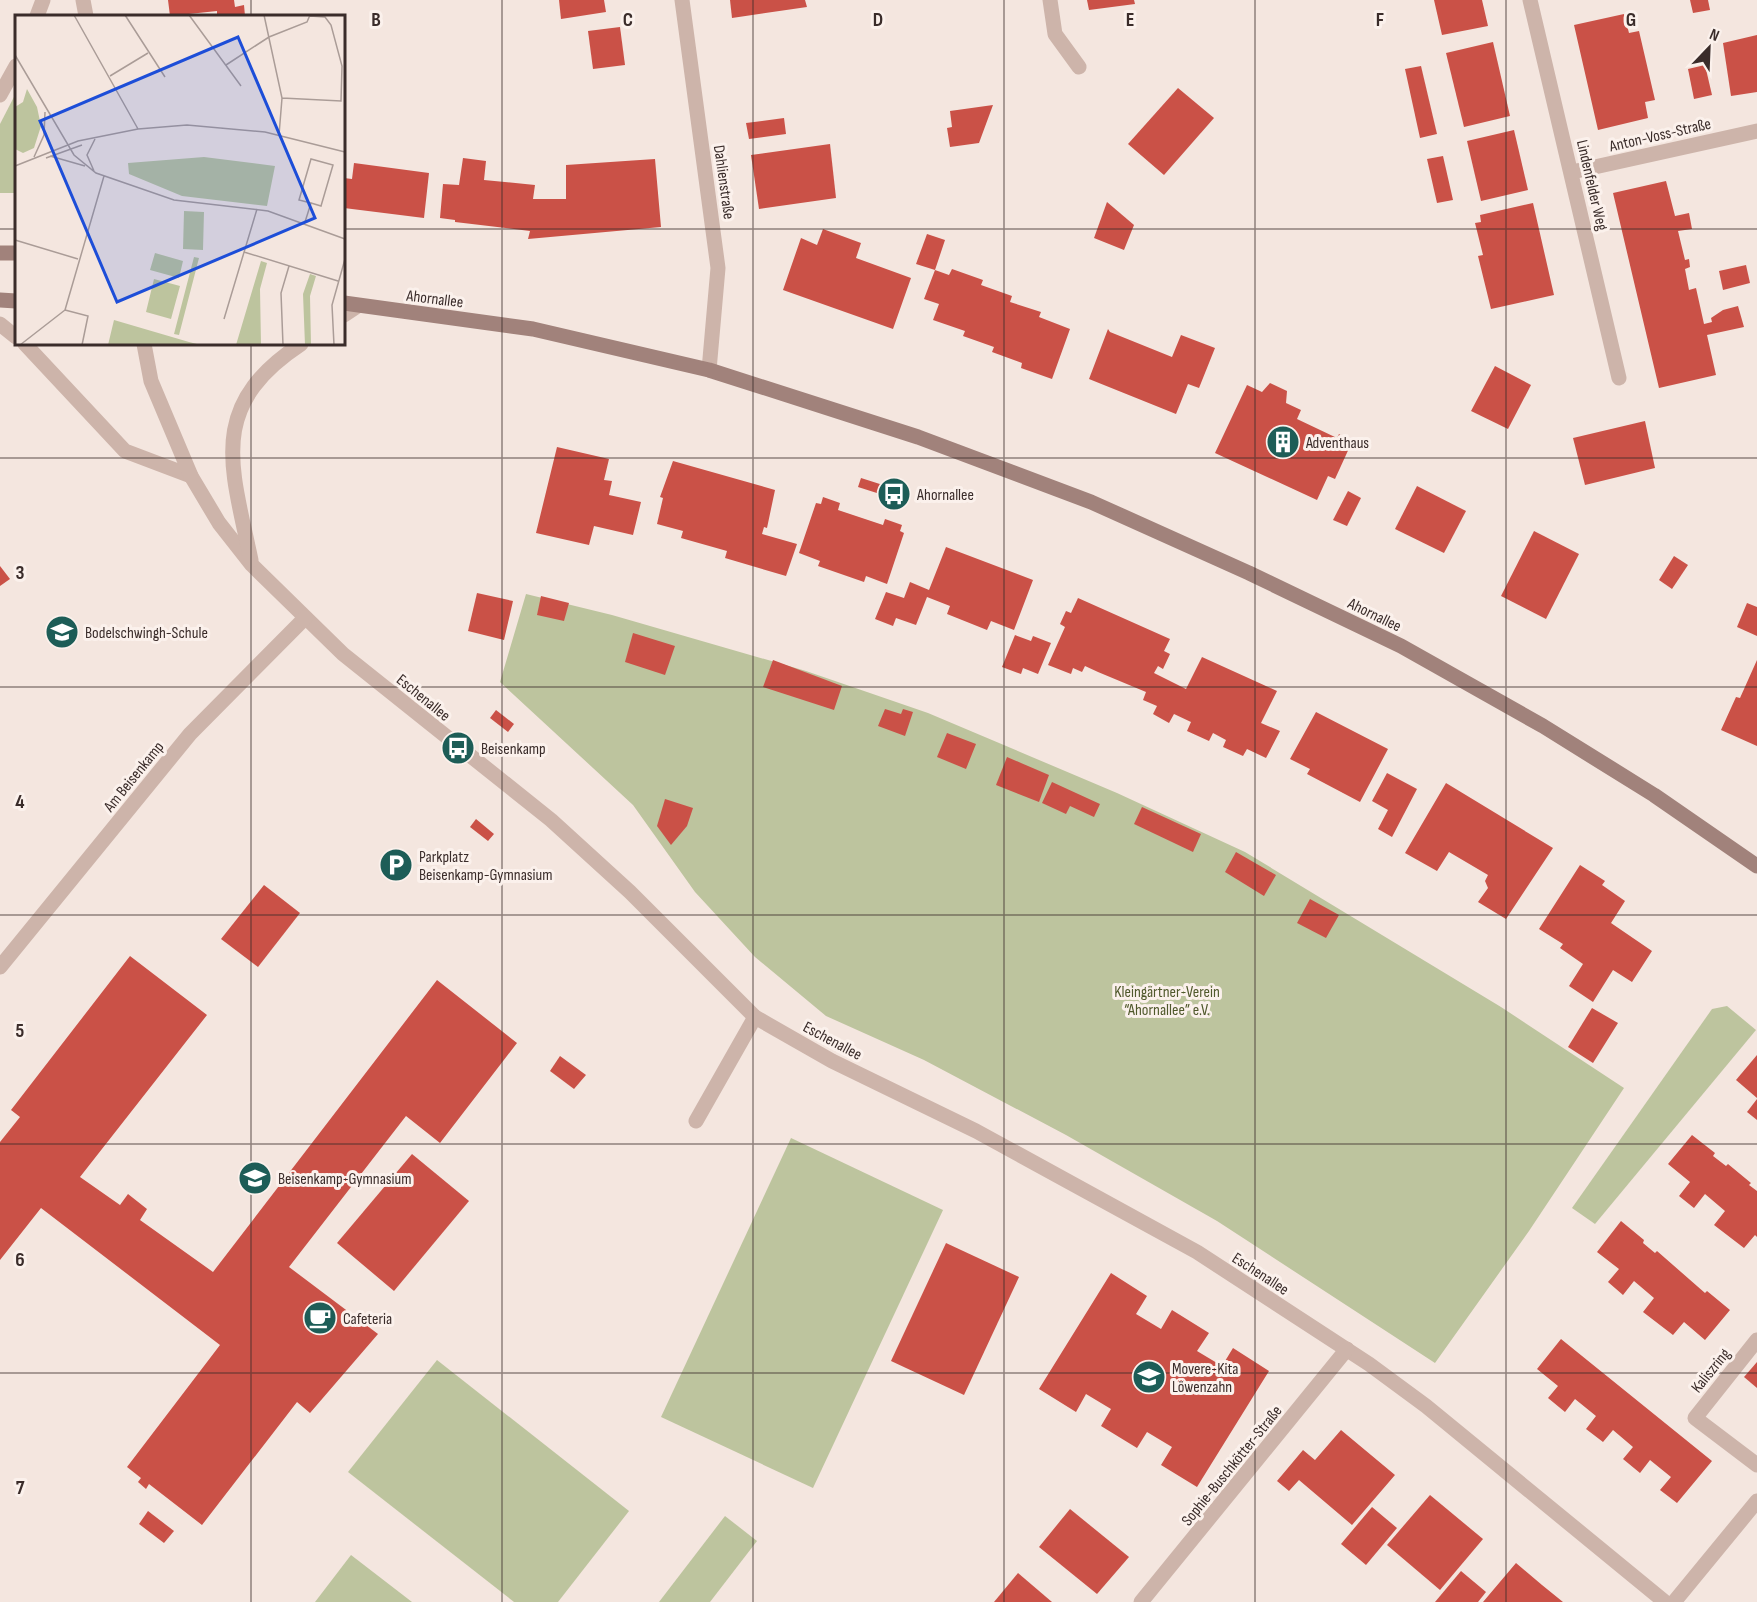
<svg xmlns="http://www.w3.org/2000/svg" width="1757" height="1602" viewBox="0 0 1757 1602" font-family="'Sofia Sans Condensed',sans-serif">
  <rect width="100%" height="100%" fill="#f4e6df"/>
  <g fill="#bdc49e">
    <polygon points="16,93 16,193 0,193 0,124"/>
    <polygon points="526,594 612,615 806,671 928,713 1117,793 1245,852 1501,1007 1624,1088 1529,1231 1435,1363 1217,1221 1066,1135 924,1060 826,1016 755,957 695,892 633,805 500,682"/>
    <polygon points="1727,1006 1756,1030 1595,1224 1572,1208 1712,1009"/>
    <polygon points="791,1138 943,1210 813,1488 661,1417"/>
    <polygon points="437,1360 629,1511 558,1602 514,1602 348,1472"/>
    <polygon points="725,1516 757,1541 710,1602 659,1602"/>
    <polygon points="351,1555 412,1602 315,1602"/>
  </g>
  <g fill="#ca5147">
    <polygon points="168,0 234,0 235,7 244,5 245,16 217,16 217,11 170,16"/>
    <polygon points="559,0 604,0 606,12 561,19"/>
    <polygon points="730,0 805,0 807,7 732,18"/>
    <polygon points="1087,0 1134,0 1135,4 1089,10"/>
    <polygon points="1434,0 1482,0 1488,26 1442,35"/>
    <polygon points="1690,0 1708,0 1710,10 1693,13"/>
    <polygon points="1624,14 1629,33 1639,31 1655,100 1645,102 1648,118 1598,130 1574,25"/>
    <polygon points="620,27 625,65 593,69 588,31"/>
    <polygon points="1757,35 1757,92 1731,96 1723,43"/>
    <polygon points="1493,42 1510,116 1464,127 1446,53"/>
    <polygon points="1705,65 1712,95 1694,99 1688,69"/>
    <polygon points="1421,66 1437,134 1420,138 1405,69"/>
    <polygon points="1178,88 1214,118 1164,175 1128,144"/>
    <polygon points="993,105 979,143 950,147 947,128 952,127 950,111"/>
    <polygon points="784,118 786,134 749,139 746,123"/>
    <polygon points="1514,130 1528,190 1481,201 1467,141"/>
    <polygon points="830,144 836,198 759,209 751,155"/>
    <polygon points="1443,156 1453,200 1437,203 1427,159"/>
    <polygon points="463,158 486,161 484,180 535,185 533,199 566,199 566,165 655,159 661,227 528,239 530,231 455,222 455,220 440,218 443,184 459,185"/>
    <polygon points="354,163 429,173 424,218 344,208 344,178 352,179"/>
    <polygon points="1666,181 1675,216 1689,213 1692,229 1678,231 1685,260 1689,259 1690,267 1685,269 1689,290 1696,288 1704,324 1712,322 1711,318 1723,310 1738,306 1744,327 1707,335 1716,375 1659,388 1613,193"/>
    <polygon points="1107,202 1134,225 1124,250 1094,238"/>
    <polygon points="1533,203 1554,295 1491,309 1478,256 1483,255 1475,223 1481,222 1480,215"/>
    <polygon points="823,229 861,243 856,258 911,278 893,329 783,290 801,238 817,245"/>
    <polygon points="927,234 945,240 935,270 916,264"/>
    <polygon points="1746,265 1750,283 1723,290 1719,271"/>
    <polygon points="952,269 983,280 981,285 1012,296 1010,302 1041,312 1039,317 1070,329 1052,379 1021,368 1022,363 992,352 994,347 963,336 965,331 933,320 939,304 924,299 935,270 949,275"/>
    <polygon points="1108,329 1110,332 1172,357 1181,335 1215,348 1199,388 1188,384 1176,414 1089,379"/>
    <polygon points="1495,366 1531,385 1508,429 1471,411"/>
    <polygon points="1270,383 1287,391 1286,403 1301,410 1297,419 1337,438 1339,434 1343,437 1342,440 1351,444 1335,479 1328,476 1317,500 1215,453 1247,385 1262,392"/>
    <polygon points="1645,421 1655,468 1585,485 1573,438"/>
    <polygon points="557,447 609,459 604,480 612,481 609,495 641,502 633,535 594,526 589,545 536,533"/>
    <polygon points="673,461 775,490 767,528 764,527 762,534 797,544 786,576 725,558 727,551 681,538 683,531 657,524 663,498 660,497"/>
    <polygon points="861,478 883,485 880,494 858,487"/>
    <polygon points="1417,486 1466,511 1444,553 1395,529"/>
    <polygon points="1348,491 1361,498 1347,526 1333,520"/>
    <polygon points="823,497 840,503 838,510 883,525 885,519 902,525 900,531 904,533 887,584 866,576 864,582 818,566 820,561 799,553 816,503 821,504"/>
    <polygon points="1534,531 1579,554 1546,619 1501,596"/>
    <polygon points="946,547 1033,580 1014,630 991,621 987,630 947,614 950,606 927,597 916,625 896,618 893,626 875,619 886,592 904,598 910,582 929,590"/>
    <polygon points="1674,556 1688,565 1672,589 1659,580"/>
    <polygon points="0,566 10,579 0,586"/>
    <polygon points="477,593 513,601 504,640 468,631"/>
    <polygon points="541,596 569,603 564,621 537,615"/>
    <polygon points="1078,598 1170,639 1164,651 1170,654 1163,669 1158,666 1154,673 1186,689 1202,657 1277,691 1261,723 1280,731 1266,758 1247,749 1243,756 1223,747 1226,740 1213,733 1209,741 1187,731 1191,722 1174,714 1169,723 1153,714 1157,706 1143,700 1146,692 1098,672 1085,666 1082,672 1073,668 1071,674 1048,665 1065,627 1060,624 1066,611 1071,613"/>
    <polygon points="1747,603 1757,607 1757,636 1737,627"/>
    <polygon points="633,633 675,646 665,675 625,662"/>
    <polygon points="1015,635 1031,641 1033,636 1051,643 1038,674 1023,668 1021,674 1002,667"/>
    <polygon points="773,660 842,686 834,710 763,687"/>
    <polygon points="1757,660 1757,746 1721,730 1736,697 1740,698"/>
    <polygon points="885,709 901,714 903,709 913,712 905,736 878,726"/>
    <polygon points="496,710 514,724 508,732 490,718"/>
    <polygon points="1316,712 1388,749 1360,802 1307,774 1310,769 1290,759"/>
    <polygon points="947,733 976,744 966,769 937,757"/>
    <polygon points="1007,757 1049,775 1039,802 996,785"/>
    <polygon points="1387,773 1417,789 1392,837 1378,829 1388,810 1372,801"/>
    <polygon points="1052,782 1100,804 1094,817 1070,806 1066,814 1042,803"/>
    <polygon points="1446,783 1553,848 1506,919 1478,902 1488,888 1485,881 1488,875 1449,852 1437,871 1405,853"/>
    <polygon points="665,799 693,808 687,826 671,845 657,826"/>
    <polygon points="1142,807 1201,834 1193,852 1134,824"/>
    <polygon points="476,819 494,834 488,841 470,827"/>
    <polygon points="1236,852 1276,875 1264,896 1225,872"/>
    <polygon points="1580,865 1605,881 1602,885 1625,901 1611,923 1652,951 1632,982 1613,970 1593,1002 1569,986 1583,964 1560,948 1563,944 1539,929"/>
    <polygon points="264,885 300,913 258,967 221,939"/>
    <polygon points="1310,899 1339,915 1326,938 1297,923"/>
    <polygon points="130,956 207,1015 80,1177 120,1205 128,1194 147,1209 140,1220 213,1272 437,980 517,1043 440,1143 406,1116 289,1267 378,1334 310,1413 297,1402 202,1525 149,1484 146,1489 138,1482 141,1478 127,1467 220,1345 41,1208 0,1260 0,1142 20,1117 11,1110"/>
    <polygon points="1592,1008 1618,1023 1593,1063 1568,1047"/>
    <polygon points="1757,1055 1757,1098 1736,1080"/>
    <polygon points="560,1056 586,1075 574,1089 550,1071"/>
    <polygon points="1757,1099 1757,1120 1747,1112"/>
    <polygon points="1692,1135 1715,1153 1713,1156 1726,1166 1728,1164 1751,1183 1749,1185 1757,1191 1757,1237 1755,1235 1744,1248 1714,1225 1725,1211 1705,1194 1694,1208 1679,1196 1690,1182 1668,1164"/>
    <polygon points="412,1154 469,1201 394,1291 337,1243"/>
    <polygon points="1621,1221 1644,1240 1643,1243 1655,1253 1657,1251 1705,1293 1707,1291 1730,1310 1705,1340 1684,1322 1673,1335 1643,1312 1654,1298 1634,1281 1623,1295 1608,1282 1619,1269 1597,1252"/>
    <polygon points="946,1243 1019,1277 964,1395 891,1361"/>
    <polygon points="1111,1273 1147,1296 1136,1314 1161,1329 1172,1310 1209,1333 1197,1351 1222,1366 1233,1348 1269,1371 1197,1487 1161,1465 1172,1447 1147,1432 1137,1448 1101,1426 1111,1409 1086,1394 1076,1412 1039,1389"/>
    <polygon points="1561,1339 1712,1461 1677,1503 1660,1490 1671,1477 1650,1460 1640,1473 1623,1459 1633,1447 1613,1430 1603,1442 1586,1429 1596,1416 1575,1399 1565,1412 1548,1398 1558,1386 1537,1369"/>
    <polygon points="1757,1362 1757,1388 1744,1377"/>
    <polygon points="1341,1430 1395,1475 1352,1525 1299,1480 1289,1491 1277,1481 1303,1450 1315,1460"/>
    <polygon points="1430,1495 1483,1539 1440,1590 1387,1545"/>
    <polygon points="1372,1507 1397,1528 1366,1565 1341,1544"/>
    <polygon points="1070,1509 1129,1557 1097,1594 1039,1547"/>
    <polygon points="148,1511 174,1531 164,1543 139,1524"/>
    <polygon points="1516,1563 1542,1585 1563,1602 1483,1602"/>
    <polygon points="1461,1571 1486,1592 1478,1602 1435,1602"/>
    <polygon points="1018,1573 1052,1602 994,1602"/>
  </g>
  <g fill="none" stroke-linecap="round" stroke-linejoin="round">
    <polyline stroke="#cdb4aa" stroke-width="15" points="696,1121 755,1017"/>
    <g stroke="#cdb4aa" stroke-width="15">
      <polyline points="83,0 86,16"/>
      <polyline points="682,0 718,268 709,370"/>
      <polyline points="1050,0 1055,34 1079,67"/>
      <polyline points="1530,0 1619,378"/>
      <polyline points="37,16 43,0"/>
      <polyline points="0,95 16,66"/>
      <polyline points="1572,172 1757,131"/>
      <polyline points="344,315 356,307"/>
      <polyline points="0,324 16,337"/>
      <polyline points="25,344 125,451 191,476"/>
      <polyline points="144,344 151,381 191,476 219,523 252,565 343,654 551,820 630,892 755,1017 832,1061 976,1131 1197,1252 1369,1364 1426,1406 1665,1602"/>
      <path d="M251,560C231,465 207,406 301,344"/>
      <polyline points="0,967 190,734 305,618"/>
      <polyline points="1757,1340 1695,1418 1757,1465"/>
      <polyline points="1141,1602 1347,1349"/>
      <polyline points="1674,1602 1757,1501"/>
    </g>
    <g stroke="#a1827b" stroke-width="15">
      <polyline points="0,253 16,253"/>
      <polyline points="0,300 16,301"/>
      <polyline points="344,303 533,329 709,370 918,437 1091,502 1249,573 1401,646 1543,726 1654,795 1757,866"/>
    </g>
  </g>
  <path fill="none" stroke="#3a2c2a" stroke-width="1.5" stroke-opacity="0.55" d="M251,0V16M502,0V1602M753,0V1602M1004,0V1602M1255,0V1602M1506,0V1602M0,229H16M344,229H1757M251,344V1602M0,458H1757M0,687H1757M0,915H1757M0,1144H1757M0,1373H1757"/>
  <defs>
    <g id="building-disc" transform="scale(1.725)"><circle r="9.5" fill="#1d5d57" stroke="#fbf1ec"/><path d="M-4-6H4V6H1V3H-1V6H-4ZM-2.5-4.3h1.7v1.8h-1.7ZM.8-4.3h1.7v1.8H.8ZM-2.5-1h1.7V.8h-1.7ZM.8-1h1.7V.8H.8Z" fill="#fff"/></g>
    <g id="bus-disc" transform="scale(1.725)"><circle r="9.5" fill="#1d5d57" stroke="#fbf1ec"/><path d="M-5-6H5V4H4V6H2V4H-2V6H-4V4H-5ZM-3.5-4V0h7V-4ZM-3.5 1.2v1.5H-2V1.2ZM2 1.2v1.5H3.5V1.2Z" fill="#fff"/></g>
    <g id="school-disc" transform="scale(1.725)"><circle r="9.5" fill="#1d5d57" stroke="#fbf1ec"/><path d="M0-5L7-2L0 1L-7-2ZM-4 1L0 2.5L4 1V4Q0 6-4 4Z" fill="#fff"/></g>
    <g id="parking-disc" transform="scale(1.725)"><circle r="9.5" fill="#1d5d57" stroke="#fbf1ec"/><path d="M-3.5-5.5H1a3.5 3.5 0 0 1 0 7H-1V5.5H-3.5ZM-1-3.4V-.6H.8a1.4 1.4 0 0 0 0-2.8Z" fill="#fff"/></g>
    <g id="cafe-disc" transform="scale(1.725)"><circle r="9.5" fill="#1d5d57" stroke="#fbf1ec"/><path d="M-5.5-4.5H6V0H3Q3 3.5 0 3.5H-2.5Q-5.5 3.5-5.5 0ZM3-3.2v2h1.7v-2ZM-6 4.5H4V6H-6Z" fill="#fff"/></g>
  </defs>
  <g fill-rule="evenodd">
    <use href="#building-disc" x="1283" y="442"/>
    <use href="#bus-disc" x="894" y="494"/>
    <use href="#school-disc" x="62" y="632"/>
    <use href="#bus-disc" x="458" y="748"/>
    <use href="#parking-disc" x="396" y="865"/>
    <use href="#school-disc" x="255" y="1178"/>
    <use href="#cafe-disc" x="320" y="1318"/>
    <use href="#school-disc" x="1149" y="1377"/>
  </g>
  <g text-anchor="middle" stroke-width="6" stroke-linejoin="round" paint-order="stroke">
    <g font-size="16" fill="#3a2c2a" stroke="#fbf1ec">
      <text transform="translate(1660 134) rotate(-13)" y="6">Anton-Voss-Straße</text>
      <text transform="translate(725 182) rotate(82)" y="6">Dahlienstraße</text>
      <text transform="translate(1593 185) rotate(77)" y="6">Lindenfelder Weg</text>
      <text transform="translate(435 298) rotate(7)" y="6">Ahornallee</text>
      <text transform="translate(1375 614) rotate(26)" y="6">Ahornallee</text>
      <text transform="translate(424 697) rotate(39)" y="6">Eschenallee</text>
      <text transform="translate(133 776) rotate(-51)" y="6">Am Beisenkamp</text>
      <text transform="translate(833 1040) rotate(28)" y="6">Eschenallee</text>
      <text transform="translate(1261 1273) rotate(33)" y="6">Eschenallee</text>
      <text transform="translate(1710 1370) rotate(-51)" y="6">Kaliszring</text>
      <text transform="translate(1231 1465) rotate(-51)" y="6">Sophie-Buschkötter-Straße</text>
    </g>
    <g font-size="16" fill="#3a2c2a" stroke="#fbf1ec" text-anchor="start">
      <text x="1306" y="448">Adventhaus</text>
      <text x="917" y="500">Ahornallee</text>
      <text x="85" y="638">Bodelschwingh-Schule</text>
      <text x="481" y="754">Beisenkamp</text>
      <text x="419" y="862">Parkplatz<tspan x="419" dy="18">Beisenkamp-Gymnasium</tspan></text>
      <text x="278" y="1184">Beisenkamp-Gymnasium</text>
      <text x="343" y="1324">Cafeteria</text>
      <text x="1172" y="1374">Movere-Kita<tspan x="1172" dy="18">Löwenzahn</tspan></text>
    </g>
    <g font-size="16" fill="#50592c" stroke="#fbf1ec">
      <text x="1167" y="997">Kleingärtner-Verein<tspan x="1167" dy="18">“Ahornallee” e.V.</tspan></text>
    </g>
  </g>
  <g transform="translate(15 15)">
    <rect width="330" height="330" fill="#f4e6df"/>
    <path d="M12,74L22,92L26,111L19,133L8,138L0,134V92L8,87ZM189,142L260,151L252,191L167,181L114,159L113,148ZM169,196L189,197L188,235L168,234ZM140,238L168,246L164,263L135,255ZM179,242L184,243L164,320L159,319ZM246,246L252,248L245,274L246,330H221ZM295,259L301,261L295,281L296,330H290L288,279ZM139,264L165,271L156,304L131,297ZM99,305L174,327L186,330H93Z" fill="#bdc49e"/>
    <path fill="none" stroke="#aa9c97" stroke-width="1.5" d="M59,0L123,114M110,0L150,62M174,0L226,71M249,0L267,83L264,120M0,40L59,140L81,158L159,185L253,196L330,224M211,50L254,22L292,7L295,0M95,61L133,38M267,83L326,86L327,51L316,10L310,2L295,1M35,141L70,151M19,142L29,120L30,97M31,143L67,130M0,151L63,126L123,114L172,110L250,117L330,137M79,156L72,140L80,124M290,207L296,188L284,185L296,144L318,150L306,191L296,188M0,225L63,244M229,237L323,266M50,295L89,161M50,295L73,301L67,330M209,304L242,194M5,330L50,295M268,330L266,278L274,251M319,330L317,290L330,244"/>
    <path fill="#1d4ed8" fill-opacity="0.15" stroke="#1d4ed8" stroke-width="3" d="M223,22L300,203L102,287L25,106Z"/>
    <rect width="330" height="330" fill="none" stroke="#3a2c2a" stroke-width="3"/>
  </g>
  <g font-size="20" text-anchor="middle" font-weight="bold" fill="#3a2c2a" stroke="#fbf1ec" stroke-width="6" stroke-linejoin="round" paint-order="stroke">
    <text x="376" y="26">B</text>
    <text x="628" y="26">C</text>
    <text x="878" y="26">D</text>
    <text x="1130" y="26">E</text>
    <text x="1380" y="26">F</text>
    <text x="1631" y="26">G</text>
    <text x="20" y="579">3</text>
    <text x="20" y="808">4</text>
    <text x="20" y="1037">5</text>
    <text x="20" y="1266">6</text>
    <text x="20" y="1494">7</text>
  </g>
  <g transform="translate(1709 48) rotate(23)" stroke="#fbf1ec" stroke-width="4.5" paint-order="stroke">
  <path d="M0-4.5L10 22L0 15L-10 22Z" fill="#3a2c2a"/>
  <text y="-9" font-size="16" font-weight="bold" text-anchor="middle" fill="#3a2c2a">N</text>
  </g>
</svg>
